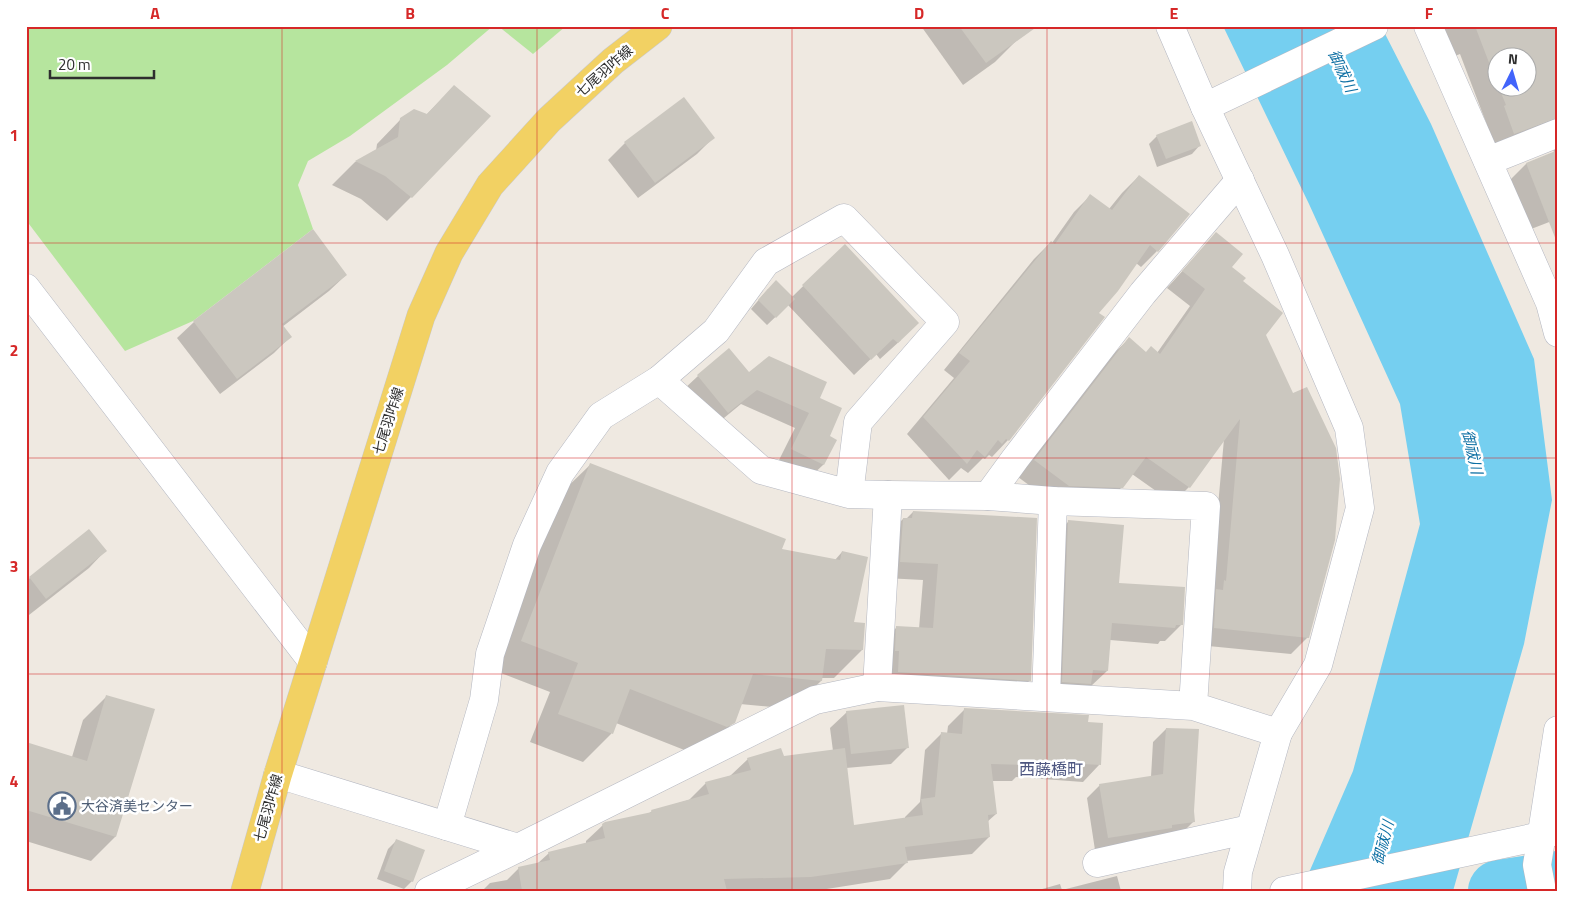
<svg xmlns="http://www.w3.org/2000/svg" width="1584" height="917" viewBox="0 0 1584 917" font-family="'Titillium Web','Noto Sans JP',sans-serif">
  <rect width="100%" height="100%" fill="#efe9e1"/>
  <g fill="#b6e59e">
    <polygon points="26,26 493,26 447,65 350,136 308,161 298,185 313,229 193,321 125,351 26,220"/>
    <polygon points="498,26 566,26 533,54"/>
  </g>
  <polygon fill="#75cff0" points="1223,26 1381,26 1431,124 1534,359 1552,500 1524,644 1453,891 1301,891 1353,771 1420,524 1400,404 1309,204"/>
  <g fill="#0003" fill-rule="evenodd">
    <polygon points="921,26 1009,26 1017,40 995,62 963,85"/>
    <path d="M1426,26H1558L1557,219L1526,231L1507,183L1526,164L1554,153L1553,146L1495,152L1485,127L1487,125L1460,54L1440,62ZM1496,58H1526V88H1496Z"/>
    <polygon points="454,87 411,197 387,221 361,199 332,185 355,162 376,151 377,144 401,119 426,115"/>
    <polygon points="684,99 713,138 697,154 638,198 608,160 625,143"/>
    <polygon points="1157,136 1200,145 1192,154 1157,167 1149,144"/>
    <polygon points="1139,176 1157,251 1141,267 1136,263 1097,313 1008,440 992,457 989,455 985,459 983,458 968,473 961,468 949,480 907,434 954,378 944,370 1034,259 1051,242 1052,243 1074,212 1090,196 1109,209 1122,193"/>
    <polygon points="313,231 346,275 329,291 282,327 290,337 274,353 220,394 177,338 194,322"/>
    <polygon points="1216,234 1231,267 1241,282 1265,334 1308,637 1291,654 1198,645 1210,596 1224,439 1189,487 1173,503 1132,474 1122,487 1105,504 1052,502 1018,477 1112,355 1129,339 1146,353 1157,353 1190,306 1167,288"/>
    <polygon points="845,245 901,340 880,359 876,354 854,375 788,305 767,325 751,309 768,289 792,297"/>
    <polygon points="698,376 819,399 828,437 835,441 823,465 808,479 777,464 795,428 741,404 713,427 683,390"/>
    <polygon points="590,465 781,550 835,560 842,552 853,624 862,650 834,678 821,678 821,681 792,709 740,704 734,722 704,751 697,755 616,723 611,734 583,762 530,742 550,692 493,670 561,493"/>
    <polygon points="913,512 1030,680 1014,696 882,687 881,643 897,627 919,629 923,580 885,578 887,535 903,519 906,519"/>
    <polygon points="1068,522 1117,584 1181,625 1165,641 1160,641 1158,644 1110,640 1107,671 1090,687 1046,699 1052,538"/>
    <polygon points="105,551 89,568 29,615 26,611 26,581 30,578"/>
    <polygon points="107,696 153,710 115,837 91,861 26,841 26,743 72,757 83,720"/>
    <polygon points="965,709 1087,724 1099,765 1083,782 1016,777 1012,781 991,781 996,814 987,822 989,837 972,854 906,861 907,862 890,879 814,891 482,891 490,883 507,880 519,868 537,864 549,853 586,844 586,841 603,825 648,814 652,811 689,800 706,783 730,776 748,759 783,757 833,751 830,728 847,712 908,747 891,764 846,768 853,827 905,819 905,817 920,802 925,750 942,733 947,734 948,726"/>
    <polygon points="1166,729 1193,811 1194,821 1181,834 1095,850 1087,798 1100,785 1151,777 1153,742"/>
    <polygon points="396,841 412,881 404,889 377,879 388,849"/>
    <polygon points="1117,876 1121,891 1035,891 1060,884 1062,890"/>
  </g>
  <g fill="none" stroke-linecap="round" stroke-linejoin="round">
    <polyline stroke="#75cff0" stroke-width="62" points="1499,891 1558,882"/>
  </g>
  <g fill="#cbc7bf">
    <polygon points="959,26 1038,26 986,63"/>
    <polygon points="1475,26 1558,26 1558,118 1514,134 1504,106 1506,105 1499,88 1526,88 1526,58 1496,58 1496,81"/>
    <polygon points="454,85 491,116 412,198 385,176 355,161 398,137 400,118 414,109 427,114"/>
    <polygon points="684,97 715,138 655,183 624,142"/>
    <polygon points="1192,121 1201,146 1166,159 1156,135"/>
    <polygon points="1558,150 1558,239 1556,240 1526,163"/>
    <polygon points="1139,175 1190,214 1158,252 1150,245 1118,291 1099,313 1105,317 1009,441 1006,439 1002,444 998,440 985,457 977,450 967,464 923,417 970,361 959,353 1051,241 1055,244 1090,194 1112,210"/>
    <polygon points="313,229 347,275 282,324 292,337 237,379 193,321"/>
    <polygon points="1216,232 1243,254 1232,267 1246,278 1243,281 1282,312 1283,313 1266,335 1293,393 1307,387 1336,448 1340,479 1335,540 1309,638 1214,628 1216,589 1223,590 1224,580 1226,581 1240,419 1190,488 1146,457 1123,488 1069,486 1034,460 1129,337 1146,352 1151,346 1160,354 1205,289 1182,271"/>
    <polygon points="845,244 919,323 898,343 893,339 871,360 802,285"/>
    <polygon points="776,280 795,299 776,318 758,300"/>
    <polygon points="729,348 749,372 769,356 827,382 820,398 842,408 830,436 837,440 824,465 791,449 809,413 757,390 728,413 697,375"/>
    <polygon points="590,463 786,539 782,549 840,560 842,551 868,557 854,622 865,623 863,650 826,649 822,681 753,674 735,723 727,727 630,689 613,734 558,714 578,663 521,641"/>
    <polygon points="913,511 1037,518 1031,681 898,672 899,651 895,651 896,626 933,628 938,564 900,562 903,518 912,518"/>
    <polygon points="1068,520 1124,525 1119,583 1185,587 1183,625 1176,625 1175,628 1112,623 1108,671 1093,670 1091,684 1062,682"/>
    <polygon points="89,529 107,551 46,599 29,577"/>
    <polygon points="106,695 155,709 116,837 26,810 26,742 87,761"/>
    <polygon points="904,705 909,748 851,754 846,711"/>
    <polygon points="964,708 1089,715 1088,722 1103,723 1101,765 1030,761 1030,765 991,764 997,814 988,815 990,837 905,847 908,863 811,877 724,879 727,891 522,891 518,867 550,860 548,852 605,838 602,824 605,822 652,812 651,810 709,794 705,782 751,770 747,758 781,748 784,756 845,748 854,825 923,815 921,799 935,797 941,732 962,734"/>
    <polygon points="1166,728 1199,729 1194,811 1195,822 1172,825 1172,828 1108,838 1099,784 1163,774"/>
    <polygon points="396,839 425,850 413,882 384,871"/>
  </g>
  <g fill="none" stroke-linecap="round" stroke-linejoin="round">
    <g stroke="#b4b7c1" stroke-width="29">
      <g id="minor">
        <polyline points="1170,26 1205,107 1275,255 1349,428 1360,508 1318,665 1278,733 1238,872 1237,891"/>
        <polyline points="1428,26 1550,303 1558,333"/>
        <polyline points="1205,107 1374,26"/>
        <polyline points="1488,161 1558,133"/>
        <polyline points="849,494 858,422 945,322 844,218 766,262 716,331 659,380 761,470 849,494 888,495"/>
        <polyline points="988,496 1015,459 1143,293 1240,180"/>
        <polyline points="1046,697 1053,501"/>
        <polyline points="1193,706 1206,506 1053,501 988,496 888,495 877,687 1193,706 1278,733"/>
        <polyline points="278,774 518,848 815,700 877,687"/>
        <polyline points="447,826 484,700 490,654 527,545 560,473 601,416 659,380"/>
        <polyline points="1097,863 1250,829"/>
        <polyline points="429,891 518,848"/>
        <polyline points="1284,891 1541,836 1558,830"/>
        <polyline points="1542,891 1537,865 1558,730"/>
      </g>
    </g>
    <g stroke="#b4b7c1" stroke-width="29">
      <polyline id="tertiary" points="26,288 313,662"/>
    </g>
    <g stroke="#c9c9c9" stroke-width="29">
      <polyline id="primary" points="245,891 278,774 421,316 449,253 490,185 549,120 613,61 658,26"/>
    </g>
    <use href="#minor" stroke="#fff" stroke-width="28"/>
    <use href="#tertiary" stroke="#fff" stroke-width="28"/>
    <use href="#primary" stroke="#f2d163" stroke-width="28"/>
  </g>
  <path fill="none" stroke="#d62828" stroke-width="1" stroke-opacity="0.55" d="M282,26V891M537,26V891M792,26V891M1047,26V891M1302,26V891M26,243H1558M26,458H1558M26,674H1558"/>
  <defs>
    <g id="civic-ring" transform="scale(1.4375)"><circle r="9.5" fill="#fff" stroke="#5c6f8a" stroke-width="1.5"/><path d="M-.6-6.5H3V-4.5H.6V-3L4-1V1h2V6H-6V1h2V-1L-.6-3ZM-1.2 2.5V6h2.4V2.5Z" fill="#5c6f8a"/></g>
  </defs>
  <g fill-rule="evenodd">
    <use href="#civic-ring" x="62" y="806"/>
  </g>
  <g text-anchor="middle" stroke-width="5" stroke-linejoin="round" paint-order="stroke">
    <g font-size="14" fill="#2e2e2e" stroke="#fff">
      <text transform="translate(604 71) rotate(-41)" y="5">七尾羽咋線</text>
      <text transform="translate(388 421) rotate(-72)" y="5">七尾羽咋線</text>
      <text transform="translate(268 808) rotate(-74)" y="5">七尾羽咋線</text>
    </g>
    <g font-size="14" fill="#4e5e75" stroke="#fff" text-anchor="start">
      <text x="81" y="811">大谷済美センター</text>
    </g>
    <g font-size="15" font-style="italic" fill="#0d6fa3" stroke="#fff">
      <text transform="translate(1342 71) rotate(65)" y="5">御祓川</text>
      <text transform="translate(1472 452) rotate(77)" y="5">御祓川</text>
      <text transform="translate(1383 843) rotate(-75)" y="5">御祓川</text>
    </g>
    <g font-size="16" fill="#4d5680" stroke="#fff">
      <text x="1051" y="775">西藤橋町</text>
    </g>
  </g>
  <rect width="1584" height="917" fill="none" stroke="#ffffff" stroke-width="55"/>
  <g transform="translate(1512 72) rotate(5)"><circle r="24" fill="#ffffff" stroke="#ababab"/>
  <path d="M0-4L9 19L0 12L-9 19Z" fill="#4264fb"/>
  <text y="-8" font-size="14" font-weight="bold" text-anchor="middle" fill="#2e2e2e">N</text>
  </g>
  <path d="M50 70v8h104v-8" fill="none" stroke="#2e2e2e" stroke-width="2.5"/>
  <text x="58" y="70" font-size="15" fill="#2e2e2e" stroke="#ffffff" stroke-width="4" paint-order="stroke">20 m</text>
  <rect x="28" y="28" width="1528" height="862" fill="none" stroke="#d62828" stroke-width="2"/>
  <g font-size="16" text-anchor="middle" font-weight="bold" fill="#d62828">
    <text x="155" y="19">A</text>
    <text x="410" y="19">B</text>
    <text x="665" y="19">C</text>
    <text x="919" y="19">D</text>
    <text x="1174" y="19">E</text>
    <text x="1429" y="19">F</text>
    <text x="14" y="141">1</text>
    <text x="14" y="356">2</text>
    <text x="14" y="572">3</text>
    <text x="14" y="787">4</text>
  </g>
</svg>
